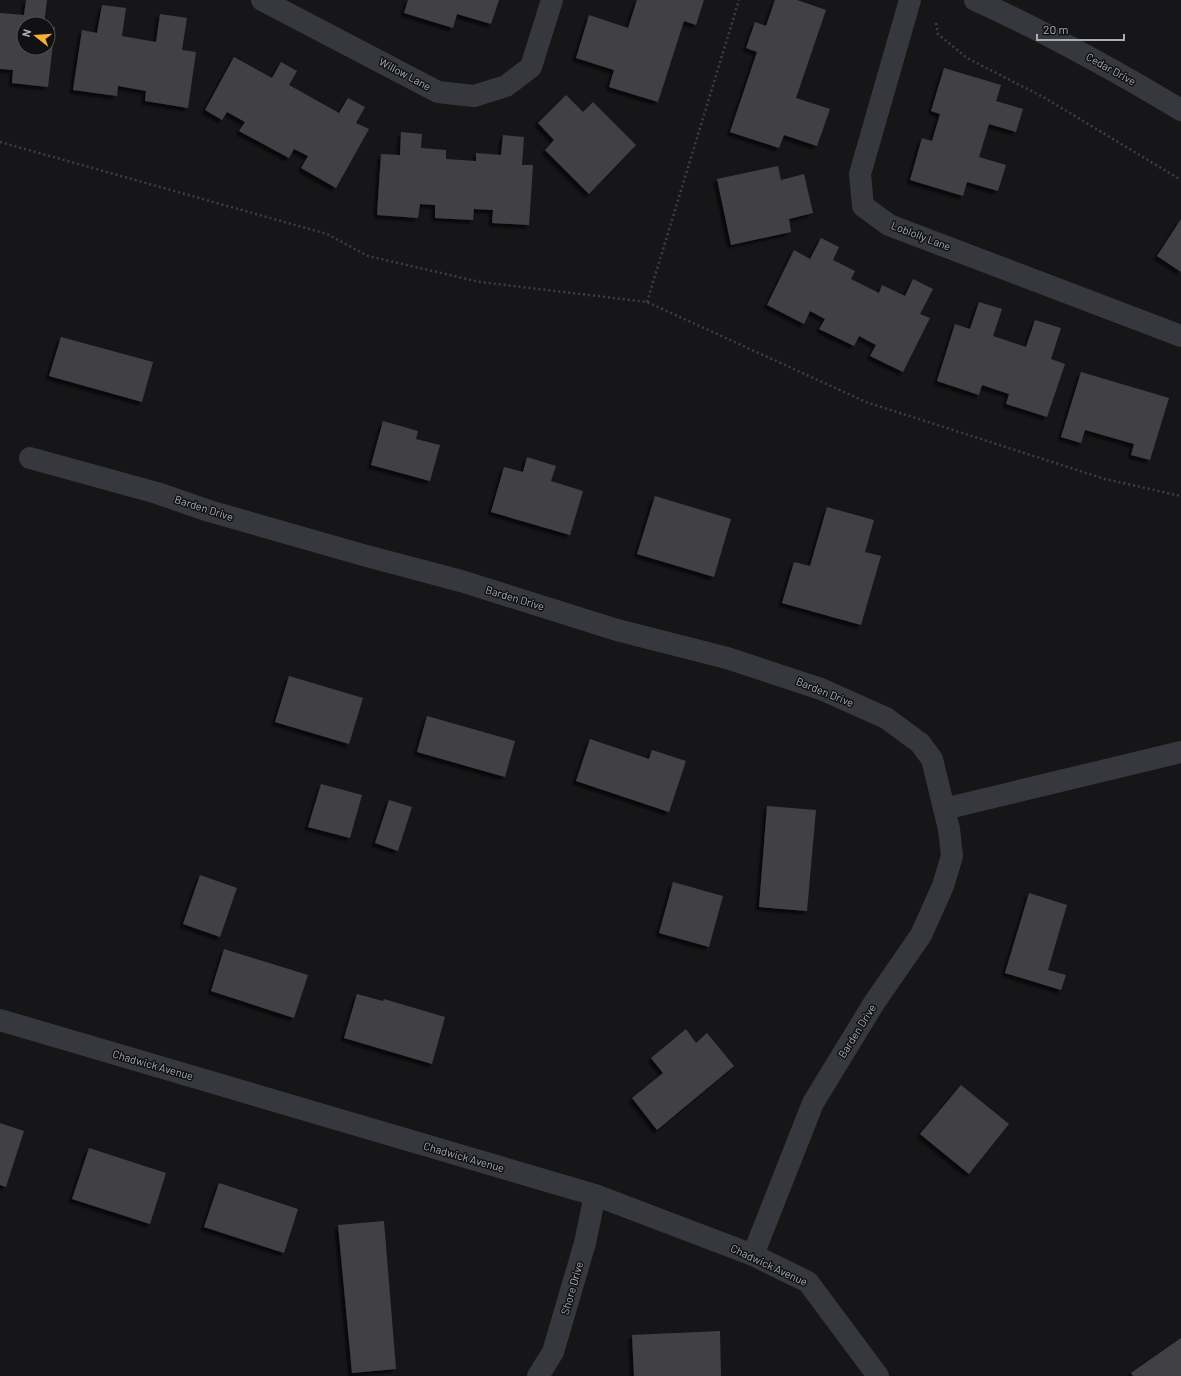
<svg xmlns="http://www.w3.org/2000/svg" width="1181" height="1376" viewBox="0 0 1181 1376" font-family="Barlow,sans-serif">
  <defs>
    <filter id="shadow"><feDropShadow dx="-3.5" dy="3.5" stdDeviation="1" flood-color="#0009"/></filter>
  </defs>
  <rect width="100%" height="100%" fill="#161618"/>
  <g fill="#404145" filter="url(#shadow)">
    <polygon points="26,0 47,0 44,24 24,24 24,48 48,48 48,26 55,27 48,87 12,83 13,70 0,69 0,13 24,15"/>
    <polygon points="408,0 499,0 491,24 457,14 453,28 404,13"/>
    <polygon points="637,0 704,0 696,25 684,21 658,102 609,87 614,70 576,58 589,15 628,28"/>
    <polygon points="775,0 797,0 826,10 796,98 830,109 817,146 784,135 779,148 730,132 757,52 746,48 755,22 766,26"/>
    <polygon points="102,5 126,8 122,36 156,42 160,14 187,18 182,50 196,52 188,108 145,101 146,91 118,86 117,96 73,90 82,30 97,33"/>
    <polygon points="234,57 272,78 281,62 297,71 289,85 339,113 348,98 365,107 356,123 369,129 336,188 301,168 308,156 294,149 289,158 239,131 245,122 227,112 222,120 205,110"/>
    <polygon points="944,68 1001,85 996,101 1023,109 1016,132 989,124 979,157 1006,165 998,191 967,182 963,196 910,180 922,138 932,141 940,114 931,111"/>
    <polygon points="566,95 583,112 593,102 636,145 589,194 545,150 554,140 538,123"/>
    <polygon points="401,132 422,134 421,148 446,150 446,159 476,161 476,153 501,155 503,135 524,137 522,165 533,165 529,225 492,223 493,210 474,209 473,220 435,218 435,205 420,204 418,218 377,215 381,154 400,155"/>
    <polygon points="778,166 781,180 804,174 813,213 789,219 791,232 731,245 717,179"/>
    <polygon points="1181,219 1181,272 1157,256"/>
    <polygon points="821,238 839,247 833,260 855,271 851,279 879,293 882,285 905,296 913,279 933,289 920,314 930,318 903,372 870,356 876,345 859,336 854,346 819,329 825,319 810,311 804,324 767,305 794,250 810,259"/>
    <polygon points="979,302 1002,309 993,336 1026,347 1035,320 1061,328 1051,359 1065,364 1047,417 1006,404 1009,394 982,385 979,395 937,381 955,324 970,329"/>
    <polygon points="61,337 153,362 142,402 49,376"/>
    <polygon points="1081,372 1169,398 1150,460 1131,455 1134,444 1085,430 1081,443 1061,437"/>
    <polygon points="383,421 418,431 416,439 440,445 430,481 371,465"/>
    <polygon points="527,457 556,466 551,481 583,491 570,535 491,512 504,467 523,472"/>
    <polygon points="655,496 731,519 714,577 637,554"/>
    <polygon points="827,507 874,520 865,552 881,556 861,625 782,603 794,562 810,566"/>
    <polygon points="289,676 363,698 349,744 275,722"/>
    <polygon points="427,716 515,741 505,777 417,752"/>
    <polygon points="590,739 649,759 652,750 686,761 669,812 576,781"/>
    <polygon points="321,784 362,795 350,838 308,827"/>
    <polygon points="389,800 412,807 398,851 375,843"/>
    <polygon points="767,806 816,810 807,911 759,907"/>
    <polygon points="200,875 237,888 220,937 183,924"/>
    <polygon points="673,882 723,896 709,947 659,933"/>
    <polygon points="1029,893 1067,905 1048,970 1066,975 1061,990 1005,973"/>
    <polygon points="224,949 308,975 294,1018 211,991"/>
    <polygon points="357,994 383,1001 384,999 445,1017 432,1064 344,1038"/>
    <polygon points="686,1029 696,1043 707,1033 734,1066 657,1130 632,1098 663,1073 651,1058"/>
    <polygon points="961,1085 1009,1124 969,1174 920,1134"/>
    <polygon points="0,1123 24,1131 6,1187 0,1185"/>
    <polygon points="89,1148 166,1173 150,1224 72,1199"/>
    <polygon points="219,1183 298,1209 284,1253 204,1227"/>
    <polygon points="384,1221 396,1369 352,1373 338,1225"/>
    <polygon points="720,1331 721,1376 634,1376 632,1335"/>
    <polygon points="1181,1338 1181,1376 1133,1376 1131,1373"/>
  </g>
  <g fill="none" stroke-linecap="round" stroke-linejoin="round">
    <g stroke="#3d3f44" stroke-width="2.5" stroke-dasharray="2 3" stroke-linecap="butt">
      <polyline points="936,23 938,34 967,58 1045,98 1181,180"/>
      <polyline points="0,142 327,234 368,256 480,282 647,302 866,402 1105,479 1181,496"/>
      <polyline points="647,302 739,0"/>
    </g>
    <g stroke="#37383d" stroke-width="22">
      <polyline points="262,0 438,92 474,96 506,86 531,67 552,0"/>
      <polyline points="910,0 860,174 863,206 889,225 1181,336"/>
      <path d="M975,0C1046,32 1114,70 1181,110"/>
      <polyline points="30,458 157,493 209,511 363,555 461,581 617,630 727,658 821,689 886,718 920,743 932,759 949,829 952,856 943,886 921,935 874,1003 813,1103 753,1255"/>
      <polyline points="944,809 1181,752"/>
      <polyline points="0,1020 595,1195 753,1255 808,1282 878,1376"/>
      <polyline points="538,1376 553,1352 585,1243 595,1195"/>
    </g>
  </g>
  <g text-anchor="middle" stroke-width="3" stroke-linejoin="round" paint-order="stroke">
    <g font-size="11" fill="#a8adb8" stroke="#111113">
      <text transform="translate(1111 69) rotate(29)" y="4">Cedar Drive</text>
      <text transform="translate(405 74) rotate(28)" y="4">Willow Lane</text>
      <text transform="translate(921 236) rotate(21)" y="4">Loblolly Lane</text>
      <text transform="translate(204 508) rotate(18)" y="4">Barden Drive</text>
      <text transform="translate(515 598) rotate(17)" y="4">Barden Drive</text>
      <text transform="translate(825 692) rotate(22)" y="4">Barden Drive</text>
      <text transform="translate(857 1031) rotate(-58)" y="4">Barden Drive</text>
      <text transform="translate(153 1065) rotate(16)" y="4">Chadwick Avenue</text>
      <text transform="translate(464 1157) rotate(16)" y="4">Chadwick Avenue</text>
      <text transform="translate(769 1265) rotate(25)" y="4">Chadwick Avenue</text>
      <text transform="translate(572 1288) rotate(-74)" y="4">Shore Drive</text>
    </g>
  </g>
  <g transform="translate(36 36) rotate(287)"><circle r="19" fill="#111113" stroke="#4d4f55"/>
  <path d="M0-3L7 15L0 10L-7 15Z" fill="#f2b134"/>
  <text y="-6" font-size="11" font-weight="bold" text-anchor="middle" fill="#a8adb8">N</text>
  </g>
  <path d="M1037 34v6h87v-6" fill="none" stroke="#a8adb8" stroke-width="2"/>
  <text x="1043" y="34" font-size="12" fill="#a8adb8" stroke="#111113" stroke-width="3" paint-order="stroke">20 m</text>
</svg>
